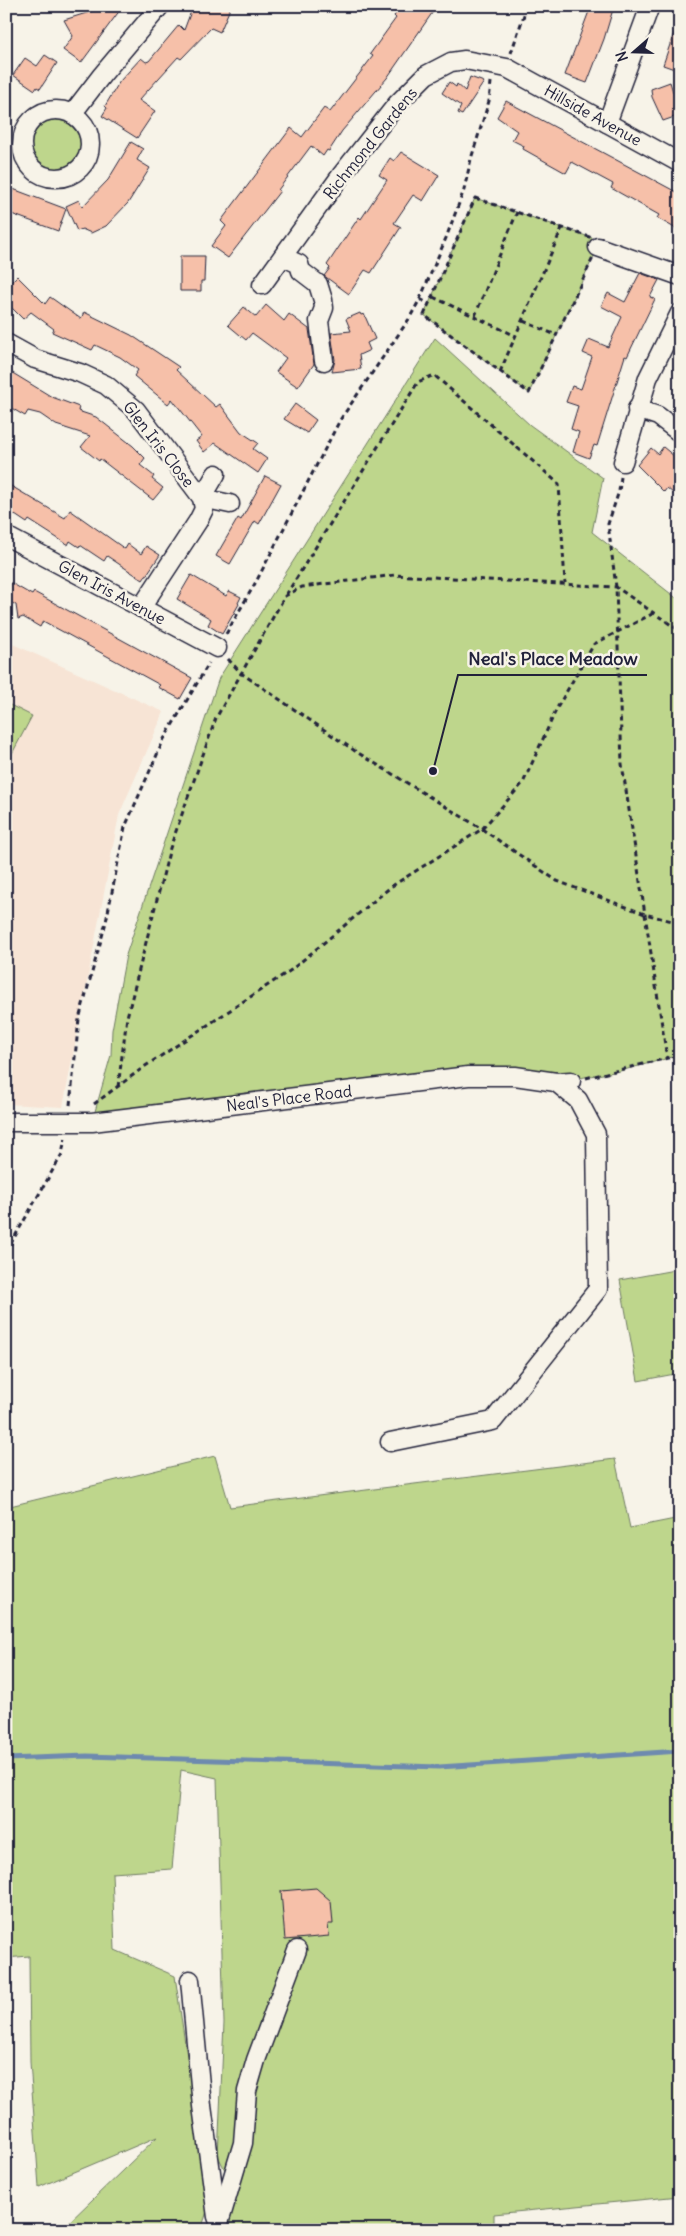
<svg xmlns="http://www.w3.org/2000/svg" width="686" height="2236" viewBox="0 0 686 2236" font-family="Delius,sans-serif">
  <rect width="100%" height="100%" fill="#f7f3e8"/>
  <filter id="ink" filterUnits="userSpaceOnUse"><feTurbulence type="fractalNoise" baseFrequency=".02" numOctaves="2"/><feDisplacementMap in="SourceGraphic" scale="10" xChannelSelector="R" yChannelSelector="G"/><feConvolveMatrix kernelMatrix="1 2 1 2 8 2 1 2 1" color-interpolation-filters="sRGB"/></filter>
  <g filter="url(#ink)">
    <polygon fill="#f7e4d5" points="6,641 164,712 119,815 63,1107 6,1104"/>
    <g fill="#bed68c" stroke="#707c64">
      <circle cx="55" cy="146" r="26"/>
      <polygon points="475,198 601,241 529,393 424,315"/>
      <polygon points="435,338 530,425 603,478 592,532 680,601 680,1055 620,1071 556,1082 515,1076 92,1122 111,1055 112,1030 126,955 219,678"/>
      <polygon points="6,703 32,716 6,765"/>
      <polygon points="680,1269 680,1373 638,1381 620,1280"/>
      <polygon points="215,1456 230,1507 615,1459 630,1528 680,1518 680,2196 494,2214 494,2230 224,2230 236,2192 218,2156 224,2023 217,1778 181,1770 172,1869 112,1873 115,1950 175,1976 209,2205 201,2230 61,2230 157,2137 39,2187 30,2062 29,1956 6,1958 6,1507"/>
    </g>
    <g fill="none" stroke-linecap="round" stroke-linejoin="round">
      <polyline stroke="#6e8aaf" stroke-width="5" points="6,1759 87,1756 439,1767 680,1751"/>
    </g>
    <g fill="#f6c0a9" stroke="#22223b">
      <polygon points="109,6 123,6 81,63 63,50 73,36 64,20"/>
      <polygon points="193,6 231,6 220,32 211,28 181,59 178,57 139,100 155,111 137,138 102,116 107,108 105,106 120,81 141,58 146,62 149,61 179,25 184,30"/>
      <polygon points="402,6 437,6 387,78 342,131 329,151 327,150 323,156 311,146 278,190 280,191 228,258 211,246 226,226 221,221 291,128 302,137 324,108 330,112 373,56 370,54 396,18 394,16"/>
      <polygon points="591,6 614,6 604,39 587,83 565,75"/>
      <polygon points="677,24 680,24 680,71 663,65"/>
      <polygon points="45,55 57,63 40,89 37,87 35,90 13,75 25,58 37,66"/>
      <polygon points="470,77 484,82 462,115 458,113 461,106 442,93 449,82 456,87 457,84 465,91"/>
      <polygon points="670,82 680,115 663,121 652,97 651,89"/>
      <polygon points="506,101 680,194 680,231 657,218 659,215 611,188 613,184 572,162 566,173 523,149 524,146 512,140 517,131 497,117"/>
      <polygon points="131,142 143,149 137,160 150,168 128,203 106,226 91,233 82,229 77,231 66,206 79,200 82,207 108,180"/>
      <polygon points="401,152 439,175 423,201 413,195 394,223 401,227 371,273 365,270 349,294 327,278 324,276 330,268 327,265 359,217 361,219 387,180 379,175 390,158 394,161"/>
      <polygon points="13,189 66,209 58,231 6,212 6,191 12,193"/>
      <polygon points="180,256 205,256 204,281 201,281 201,291 180,291"/>
      <polygon points="640,273 659,280 650,297 655,299 627,357 625,356 597,446 594,445 589,458 573,452 579,432 571,429 578,406 566,402 572,386 581,389 592,357 583,353 589,339 608,347 622,317 601,306 608,293 625,302"/>
      <polygon points="17,276 45,304 50,297 81,319 84,312 131,335 179,367 176,370 216,407 220,404 241,432 258,443 253,449 267,459 258,473 215,443 204,452 196,441 202,437 172,399 168,404 134,376 138,370 120,357 95,345 92,350 52,332 54,329 31,312 23,319 6,302 6,287"/>
      <polygon points="266,305 284,321 289,314 309,329 314,364 298,387 276,372 286,358 252,333 246,340 228,325 244,307 256,317"/>
      <polygon points="360,313 361,315 364,314 375,339 367,343 370,350 359,355 361,369 332,372 335,360 331,333 351,331 346,319"/>
      <polygon points="6,369 52,397 79,407 78,411 96,417 133,446 145,458 140,465 154,476 152,479 163,488 153,500 100,459 99,461 81,447 90,436 56,425 40,414 28,411 25,416 6,405"/>
      <polygon points="295,404 316,420 307,433 284,419"/>
      <polygon points="663,447 680,461 680,499 667,488 664,492 637,465 651,448 658,454"/>
      <polygon points="265,476 281,484 259,524 255,521 230,564 216,556 238,518 241,520"/>
      <polygon points="6,483 65,518 70,510 125,549 128,544 141,554 146,546 160,555 143,580 107,556 104,561 80,545 79,547 70,541 68,545 29,520 27,523 6,509"/>
      <polygon points="191,575 226,596 229,591 241,597 238,603 239,604 222,634 208,625 211,619 177,599"/>
      <polygon points="6,580 32,595 34,592 192,678 180,699 158,687 160,685 43,621 40,627 23,617 18,619 16,605 6,600"/>
      <polygon points="316,1888 331,1901 333,1924 328,1924 329,1936 285,1940 281,1891"/>
    </g>
    <g fill="none" stroke-linecap="round" stroke-linejoin="round">
      <g stroke="#22223b" stroke-width="21">
        <g id="minor">
          <circle cx="56" cy="144" r="34"/>
          <polyline points="72,114 102,75 160,6"/>
          <polyline points="607,123 650,6"/>
          <polyline points="598,247 680,276"/>
          <polyline points="283,257 299,264 301,271 318,284 323,300 324,308 319,321 324,361"/>
          <polyline points="262,285 342,174 397,104 426,75 451,62 465,60 507,68 680,163"/>
          <polyline points="6,343 35,359 80,373 106,385 136,410 202,498 204,509 198,521 141,608"/>
          <polyline points="637,409 658,416 680,433"/>
          <polyline points="623,462 648,378 680,313"/>
          <polyline points="216,474 202,498 230,504"/>
          <polyline points="6,536 217,648"/>
          <polyline points="6,1122 92,1122 468,1076 515,1076 556,1082 571,1081"/>
          <polyline points="390,1442 493,1421 598,1289 596,1134 578,1100 556,1082"/>
          <polyline points="190,1980 202,2106 217,2217"/>
          <polyline points="217,2230 243,2143 247,2091 256,2060 297,1950"/>
        </g>
      </g>
      <g stroke="#22223b" stroke-width="3" stroke-dasharray="5 4" stroke-linecap="butt">
        <polyline points="511,53 527,6"/>
        <polygon points="475,198 601,241 529,393 424,315"/>
        <polyline points="433,297 516,336"/>
        <polyline points="420,299 429,304"/>
        <polyline points="475,316 517,212"/>
        <polyline points="523,321 556,335"/>
        <polyline points="500,372 562,228"/>
        <polyline points="621,477 619,491 608,524 616,587 622,764 667,1058"/>
        <polyline points="286,595 418,382 434,375 559,484 565,583"/>
        <polyline points="226,634 257,580 340,420 409,319 420,299 446,238 464,190 471,159 489,101 491,82"/>
        <polyline points="228,659 241,673 355,751 482,829 557,881 645,914 680,923"/>
        <polyline points="586,1078 680,1055"/>
        <polyline points="118,1087 127,1017 170,848 216,718 285,596 302,587 395,575 616,587 680,631"/>
        <polyline points="94,1104 144,1067 291,970 392,886 482,829 523,783 557,708 594,644 656,612"/>
        <polyline points="70,1105 79,1019 106,922 125,827 164,739 209,663"/>
        <polyline points="6,1252 62,1154 65,1138"/>
      </g>
      <use href="#minor" stroke="#f7f3e8" stroke-width="18"/>
    </g>
  </g>
  <g text-anchor="middle" stroke-width="5" stroke-linejoin="round" paint-order="stroke">
    <g font-size="16" fill="#22223b" stroke="#f7f3e8">
      <text transform="translate(593 115) rotate(29)" y="6">Hillside Avenue</text>
      <text transform="translate(370 143) rotate(-51)" y="6">Richmond Gardens</text>
      <text transform="translate(159 444) rotate(52)" y="6">Glen Iris Close</text>
      <text transform="translate(112 592) rotate(28)" y="6">Glen Iris Avenue</text>
      <text transform="translate(289 1098) rotate(-7)" y="6">Neal's Place Road</text>
    </g>
  </g>
  <path fill="none" stroke="#22223b" stroke-width="2" d="M433 771L458 675H647"/>
  <circle fill="#22223b" stroke="#f7f3e8" stroke-width="2" cx="433" cy="771" r="5"/>
  <g font-size="18" text-anchor="middle" font-weight="bold" fill="#22223b" stroke="#f7f3e8" stroke-width="5" stroke-linejoin="round" paint-order="stroke">
    <text x="553" y="665">Neal's Place Meadow</text>
  </g>
  <rect width="686" height="2236" fill="none" stroke="#f7f3e8" stroke-width="25"/>
  <rect x="12" y="12" width="661" height="2211" fill="none" stroke="#22223b" stroke-width="2" filter="url(#ink)"/>
  <g transform="translate(634 52) rotate(250)" stroke="#f7f3e8" stroke-width="4" paint-order="stroke">
  <path d="M0-4L9 19L0 12L-9 19Z" fill="#22223b"/>
  <text y="-8" font-size="14" font-weight="bold" text-anchor="middle" fill="#22223b">N</text>
  </g>
</svg>
